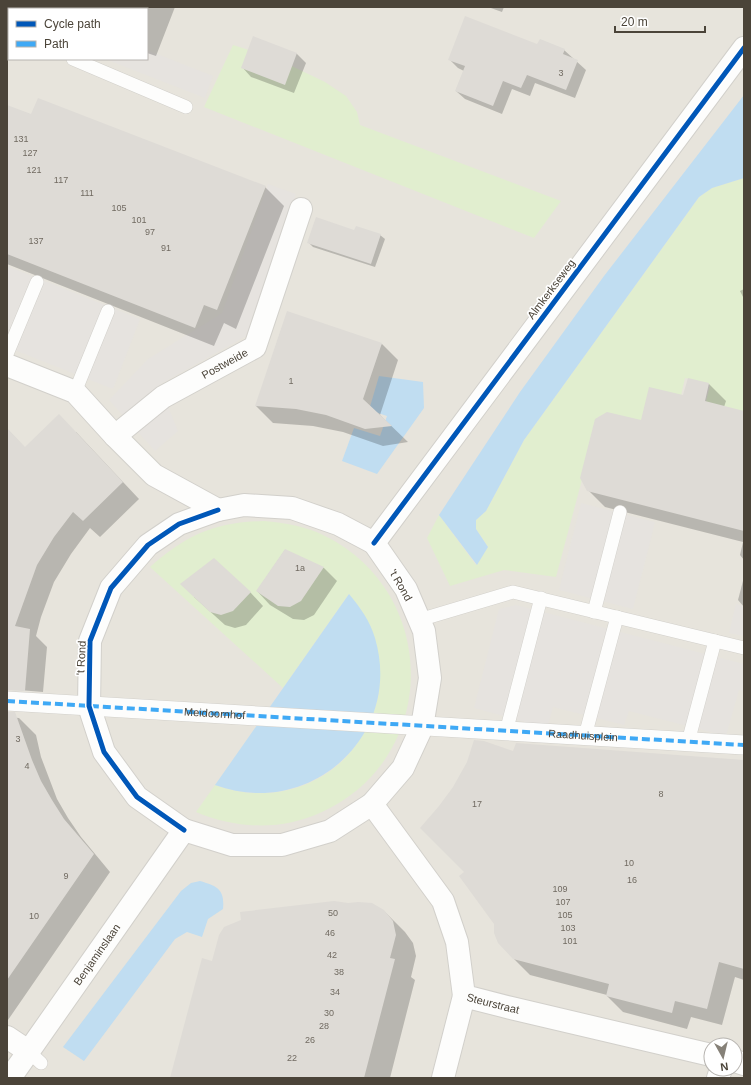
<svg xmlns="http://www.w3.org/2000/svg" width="751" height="1085" viewBox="0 0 751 1085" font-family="Helvetica,sans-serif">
  <rect width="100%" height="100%" fill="#f4f2ee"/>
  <path fill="#e7e4dc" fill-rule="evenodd" d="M7,7H744V1078H7ZM9,9H147V59H9ZM711,1045H735V1069H711Z"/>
  <g fill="#e1eecf">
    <polygon points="233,45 277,59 325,82 346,96 357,112 360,125 561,201 534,238 204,107"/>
    <polygon points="744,178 744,426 702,418 710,385 685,378 680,400 642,427 599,416 556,577 504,570 450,586 427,538 439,515 476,565 488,547 476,529 476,520 486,511 524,440 699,197 712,188"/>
    <path d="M264,521C285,523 306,526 325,536C440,593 440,758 322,812C281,831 237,829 196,812L215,785C274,807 339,784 367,727C372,717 380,697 379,686C378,678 373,668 371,660C363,638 356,616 349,594L283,688L150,567C186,535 215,522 264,521Z"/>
  </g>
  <g fill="#e6e3df">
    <polygon points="147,50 213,76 205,98 105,59 147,59"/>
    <polygon points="268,184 296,194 246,336 159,385 178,431 155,451 109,400 148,359 222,313"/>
    <polygon points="7,266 140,319 113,389 7,347"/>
    <polygon points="581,503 655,522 633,609 559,590"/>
    <polygon points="736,604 744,606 744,636 729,633"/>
    <polygon points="516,605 744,664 744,691 739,690 726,736 629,711 624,725 553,707 547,728 474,708 499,609"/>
  </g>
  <g fill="#c0ddf1">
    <polygon points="744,95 744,178 712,188 699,197 524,440 486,511 476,520 476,529 488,547 477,565 439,515 520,392 604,276"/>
    <polygon points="379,376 423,382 424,408 377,474 342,461 354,428 380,436 387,416 369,410"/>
    <path d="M349,594C360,607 370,621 375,638C404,736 309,820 215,785Z"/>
    <path d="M200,881C217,886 225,889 223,909L208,919L202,937L187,932L175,939L84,1061L63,1047L181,891L191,883Z"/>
  </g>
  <g fill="#0003">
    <polygon points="106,7 175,7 156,56 147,53 147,9 111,9"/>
    <polygon points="488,7 504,7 502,12"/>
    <polygon points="538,45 564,50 586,70 575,98 535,83 530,96 512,89 502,114 465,99 456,91 464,71 458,68 449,59"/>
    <polygon points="296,53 306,63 294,93 251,77 242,67"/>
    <polygon points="7,106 32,115 265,187 284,206 236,329 224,323 214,346 7,264"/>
    <polygon points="355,231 380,235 385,239 375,267 313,247 309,243"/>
    <polygon points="744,289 744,299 740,291"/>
    <polygon points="382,344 398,360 380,415 408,442 383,446 343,432 313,426 273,423 256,406"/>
    <polygon points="709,384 726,401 724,407 744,413 744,560 740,555 743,542 605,507 588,490 641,422 683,397"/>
    <polygon points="7,429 25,448 76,432 139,499 100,537 90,528 71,554 54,582 41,617 36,636 47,647 43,692 7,689"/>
    <polygon points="285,550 324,568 337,581 314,615 304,620 293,619 270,605 257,591"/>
    <polygon points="744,577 744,607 738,600"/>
    <polygon points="250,592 263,606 246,625 235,628 225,625 194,597"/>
    <polygon points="7,717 19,718 36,735 41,757 57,799 68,818 81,837 110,872 8,1020"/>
    <polygon points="514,752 744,761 744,980 735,977 722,1025 691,1017 687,1029 623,1012 607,996 607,995 530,975 514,959 466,872"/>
    <polygon points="384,911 405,932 413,943 416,956 411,977 415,980 390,1078 171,1078 213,963"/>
  </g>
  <g fill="#dedbd6">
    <polygon points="465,16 537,44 540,39 565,49 563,54 578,60 566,90 527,75 521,88 503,81 493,106 455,91 465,66 448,60"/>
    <polygon points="253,36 297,53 285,85 241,68"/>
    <polygon points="38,98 266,186 217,310 204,305 195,328 7,254 7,105 31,114"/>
    <polygon points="316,217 354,230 356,226 381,234 371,264 307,243"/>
    <polygon points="287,311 382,343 363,399 392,426 365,429 326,415 296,409 255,406"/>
    <polygon points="688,378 709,383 705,401 744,411 744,531 587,491 580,478 595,419 607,412 641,420 649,387 683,395"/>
    <polygon points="59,414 123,482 83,521 73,512 54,537 37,565 15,626 30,629 25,691 7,690 7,428 25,447"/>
    <polygon points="285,549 324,567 301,601 290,607 278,606 256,591"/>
    <polygon points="214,558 251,592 233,611 221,615 210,612 180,584"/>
    <polygon points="7,712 15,712 32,760 41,781 52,800 64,819 94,854 7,980"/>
    <polygon points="474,740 484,741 513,751 516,743 744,760 744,969 719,962 707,1009 675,1001 672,1013 606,996 609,984 513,959 498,943 494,933 494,924 459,876 464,872 420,828 439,806 453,787 467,762"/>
    <polygon points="334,901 348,903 358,902 372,903 384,910 393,921 396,935 390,958 395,959 364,1078 170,1078 202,958 212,961 219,935 224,927 241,920 240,912"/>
  </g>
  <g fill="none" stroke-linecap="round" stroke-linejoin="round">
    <g stroke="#d2d0cb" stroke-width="14">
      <g id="service">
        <polyline points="7,35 9,35"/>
        <polyline points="73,59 186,107"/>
        <polyline points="7,354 37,282"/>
        <polyline points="75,392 108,311"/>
        <polyline points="594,612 620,512"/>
        <polyline points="419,620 513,592 744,648"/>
        <polyline points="506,732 541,598"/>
        <polyline points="585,736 617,617"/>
        <polyline points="688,742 715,641"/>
        <polyline points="28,1051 41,1063"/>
      </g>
    </g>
    <g stroke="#d2d0cb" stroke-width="20">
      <g id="pedestrian">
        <path id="s1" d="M7,701L744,745"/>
      </g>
    </g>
    <g stroke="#d2d0cb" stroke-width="24">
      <g id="minor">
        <polyline points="7,365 75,392 115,436 154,475 218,510"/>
        <path id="s2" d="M115,436L163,397L255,347L301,209"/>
        <path id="s3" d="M372,804L443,901L457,942L464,996L511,1008L711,1055"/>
        <polyline points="184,830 137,797 104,752 89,706 90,641 111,588 148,545 179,524 218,510 244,505 292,508 338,524 374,543"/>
        <polyline points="7,1037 28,1051"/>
        <polyline points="735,1061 744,1064"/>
        <polyline points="443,1078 464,996"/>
        <polyline points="718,1078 721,1069"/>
      </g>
    </g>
    <g stroke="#d2d0cb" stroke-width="24">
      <g id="tertiary">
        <path id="s4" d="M10,1078L184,830L232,845H282L330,831L372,804L403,768L422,727L430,678L424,631L406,589L374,543L744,48"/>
      </g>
    </g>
    <use href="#service" stroke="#fdfdfc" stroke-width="13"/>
    <use href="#pedestrian" stroke="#fdfdfc" stroke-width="19"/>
    <use href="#minor" stroke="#fdfdfc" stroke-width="22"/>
    <use href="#tertiary" stroke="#fdfdfc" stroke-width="22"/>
    <polyline stroke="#3fa9f5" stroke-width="4" stroke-dasharray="8 4" stroke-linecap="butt" points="7,701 744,745"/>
    <g stroke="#fff" stroke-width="8">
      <g id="cycleway">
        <polyline points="374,543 744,48"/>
        <polyline points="184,830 137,797 104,752 89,706 90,641 111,588 148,545 179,524 218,510"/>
      </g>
    </g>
    <use href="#cycleway" stroke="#0057b8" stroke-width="5"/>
  </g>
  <g text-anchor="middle" stroke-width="3.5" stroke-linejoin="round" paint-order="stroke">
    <g font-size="9" fill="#706a61">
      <text x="561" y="76">3</text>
      <text x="21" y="142">131</text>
      <text x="30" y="156">127</text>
      <text x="34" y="173">121</text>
      <text x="61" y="183">117</text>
      <text x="87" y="196">111</text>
      <text x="119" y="211">105</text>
      <text x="139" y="223">101</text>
      <text x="150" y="235">97</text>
      <text x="36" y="244">137</text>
      <text x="166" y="251">91</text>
      <text x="291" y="384">1</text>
      <text x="300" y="571">1a</text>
      <text x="18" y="742">3</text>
      <text x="27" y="769">4</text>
      <text x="661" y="797">8</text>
      <text x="477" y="807">17</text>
      <text x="629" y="866">10</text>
      <text x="66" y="879">9</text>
      <text x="632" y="883">16</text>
      <text x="560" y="892">109</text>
      <text x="563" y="905">107</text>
      <text x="333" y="916">50</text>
      <text x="565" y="918">105</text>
      <text x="34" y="919">10</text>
      <text x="568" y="931">103</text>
      <text x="330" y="936">46</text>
      <text x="570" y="944">101</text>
      <text x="332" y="958">42</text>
      <text x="339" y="975">38</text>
      <text x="335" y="995">34</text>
      <text x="329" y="1016">30</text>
      <text x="324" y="1029">28</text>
      <text x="310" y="1043">26</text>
      <text x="292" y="1061">22</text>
    </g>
    <g font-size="11" fill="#4b4439" stroke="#fff">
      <text transform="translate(551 289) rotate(-53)" y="4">Almkerkseweg</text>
      <text dy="4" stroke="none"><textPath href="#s2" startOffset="132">Postweide</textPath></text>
      <text transform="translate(401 585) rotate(60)" y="4">'t Rond</text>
      <text transform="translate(81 658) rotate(-87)" y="4">'t Rond</text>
      <text dy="4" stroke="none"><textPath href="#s1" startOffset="208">Meidoornhof</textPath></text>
      <text dy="4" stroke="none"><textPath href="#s1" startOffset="577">Raadhuisplein</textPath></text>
      <text dy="4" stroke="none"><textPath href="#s4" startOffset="151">Benjaminslaan</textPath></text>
      <text dy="4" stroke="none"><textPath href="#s3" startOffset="248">Steurstraat</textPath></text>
    </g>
  </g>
  <rect width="751" height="1085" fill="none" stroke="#4b4439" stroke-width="16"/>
  <rect x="8" y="8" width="140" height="52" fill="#ffffff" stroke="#b7b4b0"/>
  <rect x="16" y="21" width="20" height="6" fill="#0057b8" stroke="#b7b4b0"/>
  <text x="44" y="28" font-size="12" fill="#4b4439">Cycle path</text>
  <rect x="16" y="41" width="20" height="6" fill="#3fa9f5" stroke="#b7b4b0"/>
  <text x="44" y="48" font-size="12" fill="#4b4439">Path</text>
  <g transform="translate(723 1057) rotate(172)"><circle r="19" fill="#ffffff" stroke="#b7b4b0"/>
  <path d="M0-3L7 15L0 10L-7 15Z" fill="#868178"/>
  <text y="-6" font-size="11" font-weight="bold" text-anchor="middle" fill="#4b4439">N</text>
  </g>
  <path d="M615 26v6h90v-6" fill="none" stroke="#4b4439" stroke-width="2"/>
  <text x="621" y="26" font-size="12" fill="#4b4439" stroke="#ffffff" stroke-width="3" paint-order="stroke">20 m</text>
</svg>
